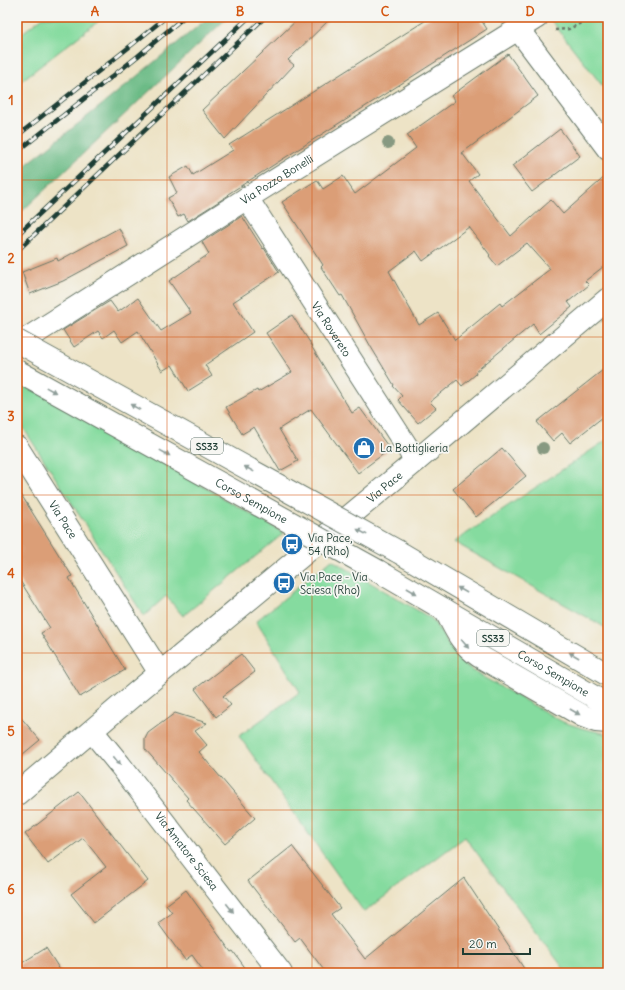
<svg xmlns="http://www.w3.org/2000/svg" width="625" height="990" viewBox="0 0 625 990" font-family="Delius,sans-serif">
  <rect width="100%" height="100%" fill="#f6f6f2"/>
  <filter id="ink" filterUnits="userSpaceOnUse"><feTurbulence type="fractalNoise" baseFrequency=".025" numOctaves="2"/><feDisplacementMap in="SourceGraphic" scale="8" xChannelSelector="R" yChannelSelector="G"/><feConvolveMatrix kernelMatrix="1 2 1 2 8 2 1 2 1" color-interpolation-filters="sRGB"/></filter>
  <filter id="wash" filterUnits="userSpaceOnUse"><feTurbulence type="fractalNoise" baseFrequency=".012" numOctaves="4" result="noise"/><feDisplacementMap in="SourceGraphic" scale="16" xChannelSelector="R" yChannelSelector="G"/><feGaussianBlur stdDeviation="0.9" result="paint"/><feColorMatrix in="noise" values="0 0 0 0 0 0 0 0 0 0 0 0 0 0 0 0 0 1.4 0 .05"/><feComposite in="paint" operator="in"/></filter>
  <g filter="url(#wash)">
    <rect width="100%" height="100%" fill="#ede3c6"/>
    <g fill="#85db9f" stroke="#528c6a">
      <polygon points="43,17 104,17 17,84 17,37"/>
      <polygon points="553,17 608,17 608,93 550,19"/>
      <polygon points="17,379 284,533 183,616 166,596 144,616 17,418"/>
      <polygon points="608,439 608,629 454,542"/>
      <polygon points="332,560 432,619 451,648 462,662 476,673 563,722 585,729 608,734 608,973 567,973 465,837 364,912 239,736 300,692 256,621"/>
    </g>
    <polygon fill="#6cbb86" stroke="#467c5d" points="209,17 228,17 17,216 17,172 103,104"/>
    <g id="blocks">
      <g fill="#db9e77" fill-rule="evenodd">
        <polygon points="300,17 332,17 288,60 294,65 225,139 202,110"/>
        <polygon points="431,17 479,17 487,29 228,194 229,195 188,221 184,214 178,217 168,198 177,193 169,177 188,166 193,175 233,150 229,145"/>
        <path d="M508,54L538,96L462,153L478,174L469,181L511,236L551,200L563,214L608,174V263L585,281L589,285L568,302L572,307L539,334L533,324L475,372L476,374L462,386L457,380L430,402L436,408L418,423L398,400L402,396L393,386L394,385L371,347L342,295L340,296L321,267L323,265L282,202L317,180L323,189L343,176L355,194L416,148L407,135L455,101L451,96ZM469,227L490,255L489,256L497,266L527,243L550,269L502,306L500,303L455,340L438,313L419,325L389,271L416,251L423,261Z"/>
        <polygon points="560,129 580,156 532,192 512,166"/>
        <polygon points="242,216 263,249 264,248 279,272 233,302 253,332 205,365 212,376 188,391 172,365 162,371 138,331 122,342 114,330 103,338 98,331 74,347 63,330 110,301 118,312 138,298 161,331 191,313 169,281 209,254 202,242"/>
        <polygon points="119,228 128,246 63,281 30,294 22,272 57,258 58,261"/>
        <polygon points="292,315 311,344 310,344 352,413 360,408 390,449 358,473 311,409 279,429 298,461 280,471 254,427 242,434 226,407 257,390 258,392 292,372 266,333"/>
        <polygon points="608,366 608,413 570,443 562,433 553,441 537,422"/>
        <polygon points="502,448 526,476 476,517 453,489"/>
        <polygon points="17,488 72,576 69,578 125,670 80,697 41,633 50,628 17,576"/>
        <polygon points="241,654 255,672 223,696 231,705 216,717 195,689"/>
        <polygon points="17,713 40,740 17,759"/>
        <polygon points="175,713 207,723 195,731 207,745 199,752 255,818 225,844 186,800 188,798 145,749 145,739 148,733"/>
        <polygon points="79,792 148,881 94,923 71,894 106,867 83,838 48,864 25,834"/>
        <polygon points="292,846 340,908 331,914 365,959 464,878 527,973 326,973 300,938 295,942 248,881"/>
        <polygon points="186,890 231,952 233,951 249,973 205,973 192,955 185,960 158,923 172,913 166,905"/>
        <polygon points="46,948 62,973 17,973 17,966"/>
      </g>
    </g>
  </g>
  <g filter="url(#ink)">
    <use href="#blocks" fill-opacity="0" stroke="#677767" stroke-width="1"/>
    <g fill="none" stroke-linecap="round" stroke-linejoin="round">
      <g stroke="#677767" stroke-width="24">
        <g id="minor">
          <polyline points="518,29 608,149"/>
          <path id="s1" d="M247,198L416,461"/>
          <path id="s2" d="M17,345L247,198L518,29L537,17"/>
          <path id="s3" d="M17,447L160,673"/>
          <path d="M445,610C456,630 460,643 479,656L583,716L596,721L608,722"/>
          <path id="s4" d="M92,731L120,765L281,973"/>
          <path id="s5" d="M17,794L136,693L416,461L608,299"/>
        </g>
      </g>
      <g stroke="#677767" stroke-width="24">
        <g id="highway">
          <polyline points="397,551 608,675"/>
          <path id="s6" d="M378,571L608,705"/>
        </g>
      </g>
      <polyline stroke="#677767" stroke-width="2.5" stroke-dasharray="3 3" stroke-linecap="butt" points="555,30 569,29 593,17"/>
      <use href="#minor" stroke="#fff" stroke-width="22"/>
      <use href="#highway" stroke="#fff" stroke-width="22"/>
      <g stroke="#1f3d34" stroke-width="4.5">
        <g id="rail">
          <polyline points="17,136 128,48 166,17"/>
          <polyline points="17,152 138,56 184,17"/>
          <polyline points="17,235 249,17"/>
          <polyline points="17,251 265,17"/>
        </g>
      </g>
      <use href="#rail" stroke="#f6f6f2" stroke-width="3" stroke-dasharray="9" stroke-linecap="butt"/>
      <g stroke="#677767" stroke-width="24" stroke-linecap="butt">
        <g id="highway-bridge">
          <polyline points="17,341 397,551"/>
          <path id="s7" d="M17,371L378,571"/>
        </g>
      </g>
      <use href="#highway-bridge" stroke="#fff" stroke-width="22"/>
    </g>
    <g fill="#879981">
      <circle cx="388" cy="143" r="6"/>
      <circle cx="543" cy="448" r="6"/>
    </g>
    <defs><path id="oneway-solid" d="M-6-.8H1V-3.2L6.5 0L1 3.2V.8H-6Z"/></defs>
    <g fill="#8f9e9a">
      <use href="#oneway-solid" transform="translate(51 390) rotate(29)"/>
      <use href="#oneway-solid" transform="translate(135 407) rotate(-151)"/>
      <use href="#oneway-solid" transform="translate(165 453) rotate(29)"/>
      <use href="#oneway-solid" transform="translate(249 469) rotate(-151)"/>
      <use href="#oneway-solid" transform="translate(362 532) rotate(-151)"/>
      <use href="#oneway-solid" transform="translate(462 590) rotate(-150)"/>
      <use href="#oneway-solid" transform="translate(412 591) rotate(30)"/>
      <use href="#oneway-solid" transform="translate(465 644) rotate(50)"/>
      <use href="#oneway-solid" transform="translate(574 655) rotate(-150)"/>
      <use href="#oneway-solid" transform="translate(575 712) rotate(30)"/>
      <use href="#oneway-solid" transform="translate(117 761) rotate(52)"/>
      <use href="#oneway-solid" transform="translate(230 908) rotate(52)"/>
    </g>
  </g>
  <path fill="none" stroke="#d45610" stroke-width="1" stroke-opacity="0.55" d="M167,17V973M312,17V973M458,17V973M17,180H608M17,337H608M17,495H608M17,653H608M17,810H608"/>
  <defs>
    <g id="shop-disc" transform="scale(1.15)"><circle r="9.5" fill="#1f6fb2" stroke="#f6f6f2"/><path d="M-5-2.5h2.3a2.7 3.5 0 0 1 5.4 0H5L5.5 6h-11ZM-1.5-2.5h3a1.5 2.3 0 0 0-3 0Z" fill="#fff"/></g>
    <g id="bus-disc" transform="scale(1.15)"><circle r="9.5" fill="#1f6fb2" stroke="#f6f6f2"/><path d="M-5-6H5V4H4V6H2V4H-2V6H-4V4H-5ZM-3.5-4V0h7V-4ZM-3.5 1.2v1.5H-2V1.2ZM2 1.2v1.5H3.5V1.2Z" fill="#fff"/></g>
  </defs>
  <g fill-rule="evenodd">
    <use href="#shop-disc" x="364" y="448"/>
    <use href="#bus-disc" x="292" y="544"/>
    <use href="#bus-disc" x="284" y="583"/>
  </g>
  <g text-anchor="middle" stroke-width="3.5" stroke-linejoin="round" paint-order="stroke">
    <g fill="#f6f6f2" stroke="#60746d" stroke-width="1">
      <rect x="191" y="438" width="32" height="16" rx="3"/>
      <rect x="477" y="630" width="32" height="16" rx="3"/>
    </g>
    <g font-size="10" font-weight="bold" fill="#1f3d34">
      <text x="207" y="450">SS33</text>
      <text x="493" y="642">SS33</text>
    </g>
    <g font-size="11" fill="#1f3d34" stroke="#f6f6f2">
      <text dy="4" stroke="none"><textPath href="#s2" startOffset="308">Via Pozzo Bonelli</textPath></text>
      <text dy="4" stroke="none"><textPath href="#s1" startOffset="156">Via Rovereto</textPath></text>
      <text dy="4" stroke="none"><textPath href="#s5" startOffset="479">Via Pace</textPath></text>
      <text dy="4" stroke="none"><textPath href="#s7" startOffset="268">Corso Sempione</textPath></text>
      <text dy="4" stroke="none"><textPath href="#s3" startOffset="86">Via Pace</textPath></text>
      <text dy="4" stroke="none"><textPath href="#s6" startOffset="203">Corso Sempione</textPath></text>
      <text dy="4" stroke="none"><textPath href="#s4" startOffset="153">Via Amatore Sciesa</textPath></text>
    </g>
    <g font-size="11" fill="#1f3d34" stroke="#f6f6f2" text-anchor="start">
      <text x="380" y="452">La Bottiglieria</text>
      <text x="308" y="542">Via Pace,<tspan x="308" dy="13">54 (Rho)</tspan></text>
      <text x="300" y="581">Via Pace - Via<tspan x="300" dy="13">Sciesa (Rho)</tspan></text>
    </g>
  </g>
  <rect width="625" height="990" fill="none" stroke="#f6f6f2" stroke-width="44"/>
  <path d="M463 948v6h67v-6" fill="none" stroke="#1f3d34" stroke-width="2"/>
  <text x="469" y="948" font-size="12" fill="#1f3d34" stroke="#f6f6f2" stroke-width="3" paint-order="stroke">20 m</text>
  <rect x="22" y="22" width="581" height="946" fill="none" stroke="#d45610" stroke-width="1.5"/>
  <g font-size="13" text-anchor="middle" font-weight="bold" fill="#d45610">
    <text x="95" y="16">A</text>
    <text x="240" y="16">B</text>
    <text x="385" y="16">C</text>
    <text x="530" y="16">D</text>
    <text x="11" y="105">1</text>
    <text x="11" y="263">2</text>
    <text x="11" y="421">3</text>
    <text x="11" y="578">4</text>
    <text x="11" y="736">5</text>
    <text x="11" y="894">6</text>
  </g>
</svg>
